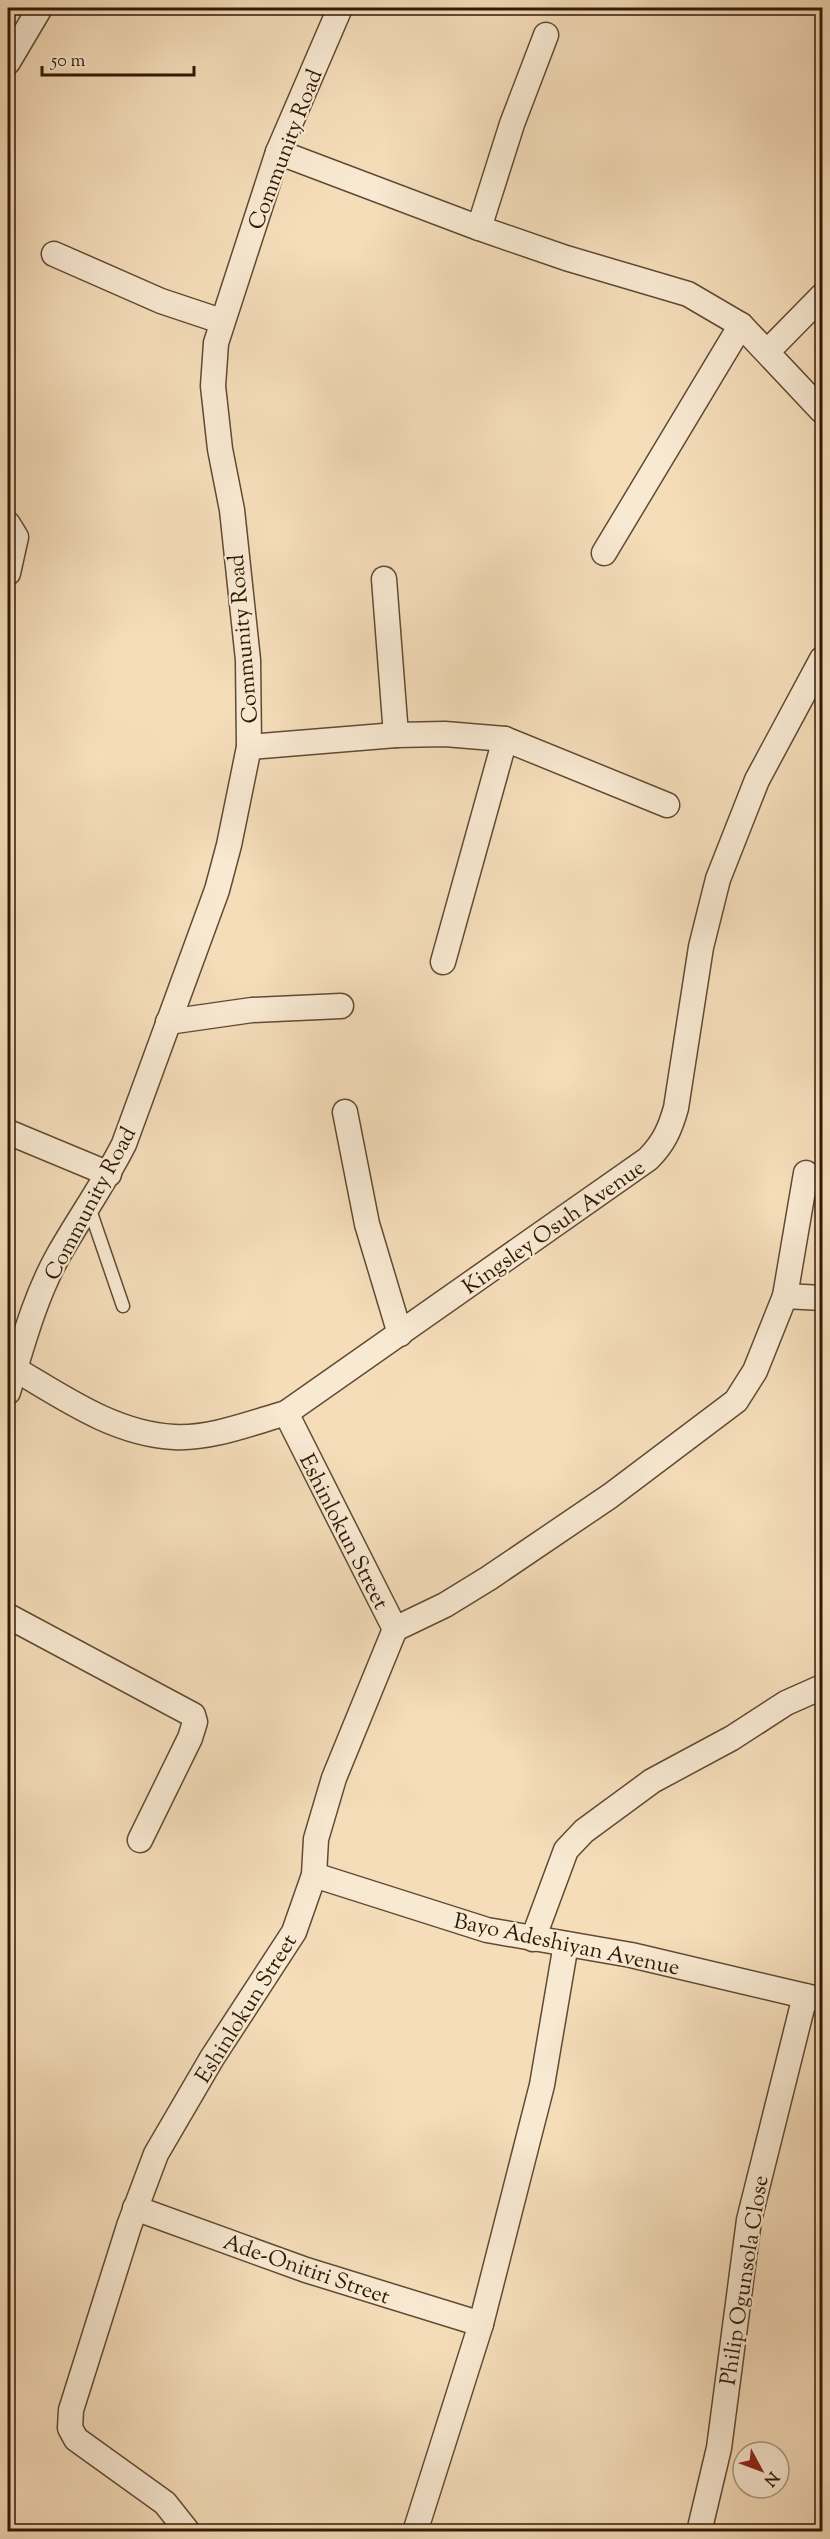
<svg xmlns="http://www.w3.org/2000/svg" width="830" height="2539" viewBox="0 0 830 2539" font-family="'Sorts Mill Goudy',serif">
  <rect width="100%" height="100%" fill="#f5ddba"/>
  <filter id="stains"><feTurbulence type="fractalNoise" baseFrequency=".00333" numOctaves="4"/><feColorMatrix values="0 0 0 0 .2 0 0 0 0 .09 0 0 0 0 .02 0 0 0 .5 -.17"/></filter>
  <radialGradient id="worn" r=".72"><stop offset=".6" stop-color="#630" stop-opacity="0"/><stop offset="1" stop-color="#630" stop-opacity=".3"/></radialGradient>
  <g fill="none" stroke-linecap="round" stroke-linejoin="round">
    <g stroke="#614a32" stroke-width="15">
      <polyline id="service" points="89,1207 123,1306"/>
    </g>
    <g stroke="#614a32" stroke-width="27">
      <g id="minor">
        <polyline points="8,62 40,8"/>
        <polyline points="278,152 479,228 566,258 688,294 741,325 822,411"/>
        <polyline points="479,228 512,124 546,35"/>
        <polyline points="54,254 161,301 221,321"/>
        <polyline points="768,351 822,296"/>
        <polyline points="8,524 16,537 8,573"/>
        <polyline points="604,553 741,325"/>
        <polyline points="384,579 396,735"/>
        <polyline points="249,747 396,735 445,734 505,739 667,805"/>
        <polyline points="443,962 505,739"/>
        <polyline points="168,1022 252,1010 341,1006"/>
        <polyline points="345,1112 367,1224 400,1334"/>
        <polyline points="8,1132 109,1174"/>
        <polyline points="785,1296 822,1298"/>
        <path d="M15,1369C64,1398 115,1434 174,1437C211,1439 251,1423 286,1413L648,1159C664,1143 670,1129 676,1108L701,947L718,879L757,780L822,659"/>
        <path d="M8,1392C22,1346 35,1296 59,1254C80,1217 105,1182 124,1144L217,890L229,845L249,747L248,660L232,510L220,449L213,386L216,343L278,152L340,8"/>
        <polyline points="8,1616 193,1715 195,1722 190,1738 140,1840"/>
        <polyline points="395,1629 445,1605 489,1578 610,1496 736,1401 755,1371 785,1296 806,1173"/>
        <polyline points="314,1875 487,1930 631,1955 822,2000"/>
        <polyline points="533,1939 566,1850 584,1831 652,1781 732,1738 786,1703 822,1687"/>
        <polyline points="135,2208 306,2270 481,2324"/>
        <polyline points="188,2532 165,2503 76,2439 70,2428 71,2410 129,2226 156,2154 212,2058 294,1932 314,1875 316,1839 334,1778 395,1629 286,1413"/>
        <polyline points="415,2532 481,2324 542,2085 566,1944"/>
        <polyline points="699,2532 719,2448 749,2220 805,1996"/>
      </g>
    </g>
    <use href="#service" stroke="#f8e9d2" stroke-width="12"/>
    <use href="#minor" stroke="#f8e9d2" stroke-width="24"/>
  </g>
  <g text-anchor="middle" stroke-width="4.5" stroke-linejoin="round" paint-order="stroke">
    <g font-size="22" fill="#301904" stroke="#f8e9d2">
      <text transform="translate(284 149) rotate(-69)" y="8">Community Road</text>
      <text transform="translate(242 639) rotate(-95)" y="8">Community Road</text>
      <text transform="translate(89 1203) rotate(-62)" y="8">Community Road</text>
      <text transform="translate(553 1226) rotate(-35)" y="8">Kingsley Osuh Avenue</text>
      <text transform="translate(345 1531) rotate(63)" y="8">Eshinlokun Street</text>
      <text transform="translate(567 1943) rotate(12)" y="8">Bayo Adeshiyan Avenue</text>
      <text transform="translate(245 2008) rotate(-58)" y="8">Eshinlokun Street</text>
      <text transform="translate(307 2268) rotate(19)" y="8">Ade-Onitiri Street</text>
      <text transform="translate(743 2280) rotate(-81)" y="8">Philip Ogunsola Close</text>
    </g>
  </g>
  <rect width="830" height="2539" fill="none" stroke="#f5ddba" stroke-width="30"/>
  <rect x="9" y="9" width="812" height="2521" fill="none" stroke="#301904" stroke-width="3"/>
  <rect x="15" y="15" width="800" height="2509" fill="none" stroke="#301904" stroke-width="1.5"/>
  <g transform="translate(761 2470) rotate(131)"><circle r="28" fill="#f8e9d2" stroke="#a89680" stroke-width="1.5"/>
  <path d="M0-4.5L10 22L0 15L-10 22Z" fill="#8f2418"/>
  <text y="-9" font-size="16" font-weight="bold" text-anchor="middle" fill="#301904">N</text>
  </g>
  <path d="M42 66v9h152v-9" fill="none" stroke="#301904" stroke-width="3"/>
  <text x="51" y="66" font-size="18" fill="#301904" stroke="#f8e9d2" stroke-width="4.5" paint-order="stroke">50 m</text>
  <rect width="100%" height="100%" filter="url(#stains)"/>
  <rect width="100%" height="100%" fill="url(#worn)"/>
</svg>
